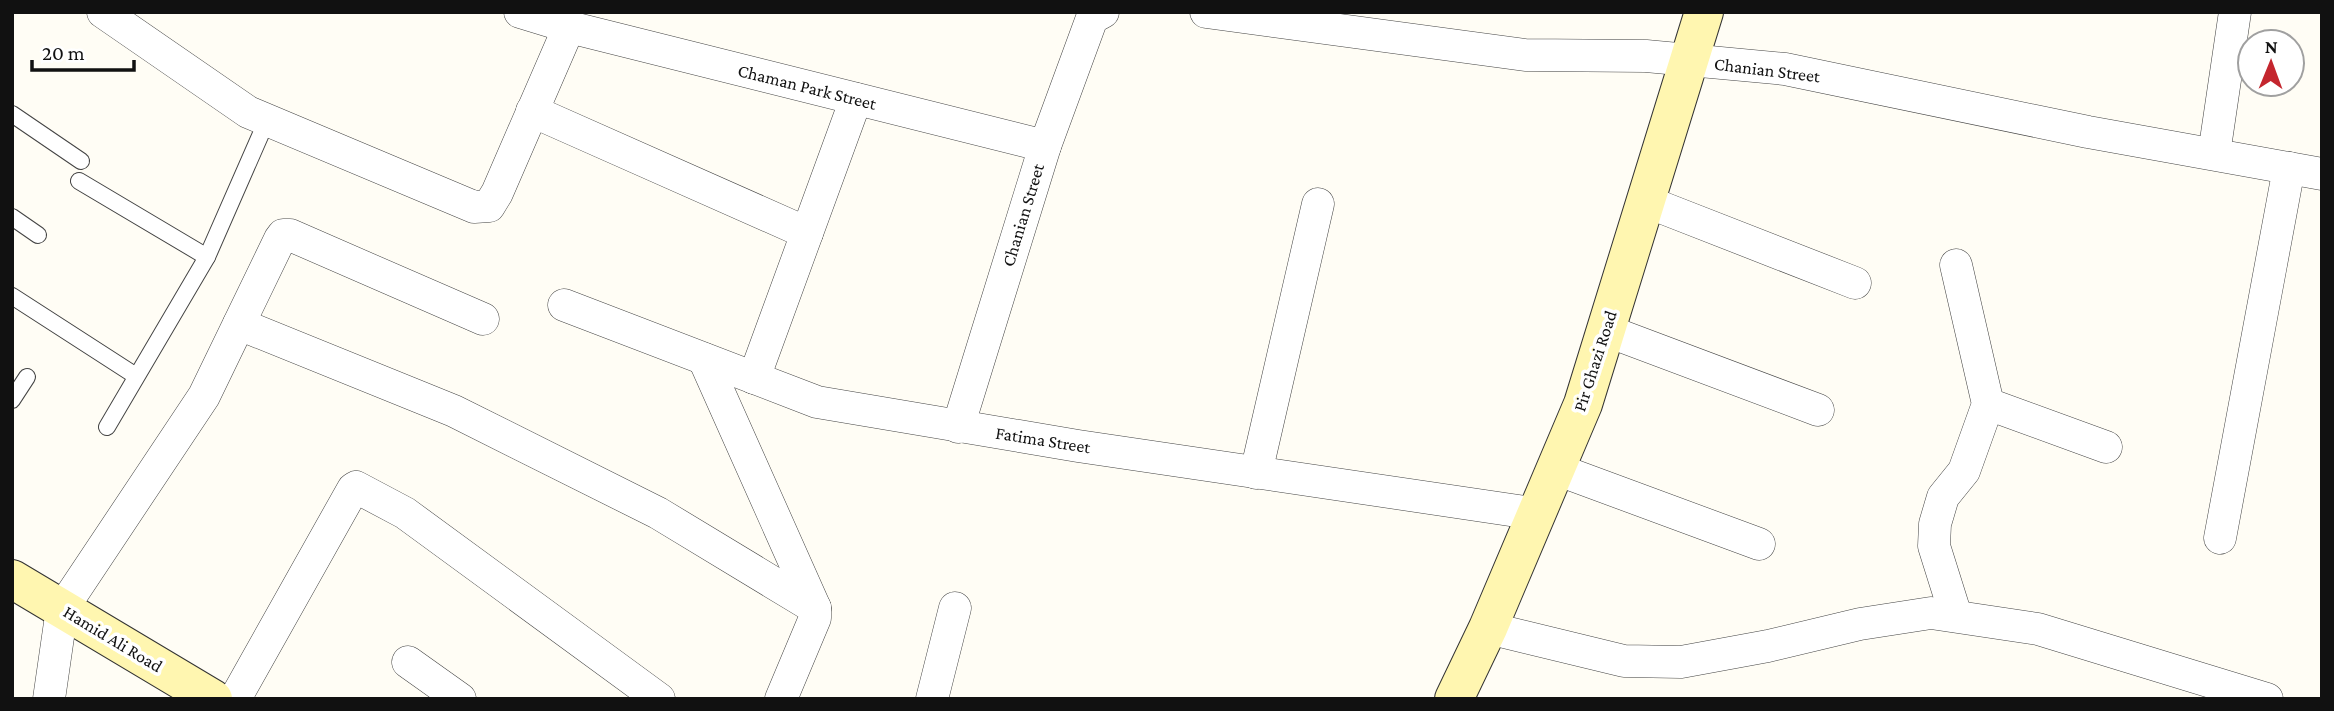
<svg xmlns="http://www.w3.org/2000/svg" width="2334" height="711" viewBox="0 0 2334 711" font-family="'Crimson Pro',serif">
  <rect width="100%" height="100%" fill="#fffdf5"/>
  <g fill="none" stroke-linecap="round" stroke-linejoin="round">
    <g stroke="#444" stroke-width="18">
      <g id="lane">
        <polyline points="12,114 81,161"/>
        <polyline points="79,181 207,257"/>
        <polyline points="12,217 38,235"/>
        <polyline points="12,296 136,376"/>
        <polyline points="12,400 27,377"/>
        <polyline points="107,427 207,257 267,120"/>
      </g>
    </g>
    <g stroke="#444" stroke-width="33">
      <g id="street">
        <polyline points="103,12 248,112 474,207 489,206 497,193 569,27"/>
        <polyline points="520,12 569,27 1045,146"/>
        <polyline points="1206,12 1525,55 1646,56 1785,69 2088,132 2322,174"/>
        <polyline points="532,111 807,233"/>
        <polyline points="2214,154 2235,12"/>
        <polyline points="1645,201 1855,283"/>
        <polyline points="1956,265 1988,404 1964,471 1943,497 1935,524 1934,546 1956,616"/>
        <polyline points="564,305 817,402 1078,446 1538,514"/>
        <polyline points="239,324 454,411 658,513 815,608 815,618 781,699"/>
        <polyline points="1605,330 1818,410"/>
        <polyline points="704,359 815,608"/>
        <polyline points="754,378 856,99"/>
        <polyline points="1988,404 2106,447"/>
        <polyline points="958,427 1045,146 1092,18 1103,12"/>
        <polyline points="1556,469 1759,544"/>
        <polyline points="1256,473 1318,204"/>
        <polyline points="2220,538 2289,168"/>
        <polyline points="1488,628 1624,661 1681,662 1768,646 1860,624 1931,613 2038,629 2267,699"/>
        <polyline points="408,662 460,699"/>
        <polyline points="49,699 62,609 204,396 280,239 283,235 290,235 483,319"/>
        <polyline points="235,699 353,489 356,487 405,513 659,699"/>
        <polyline points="932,699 955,608"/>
      </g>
    </g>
    <g stroke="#333" stroke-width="40">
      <g id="secondary">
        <polyline points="12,579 213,699"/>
        <polyline points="1454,699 1488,628 1583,404 1704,12"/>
      </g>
    </g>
    <use href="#lane" stroke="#fff" stroke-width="16"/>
    <use href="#street" stroke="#fff" stroke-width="32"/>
    <use href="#secondary" stroke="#fff6b0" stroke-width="38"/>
  </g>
  <g text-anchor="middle" stroke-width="7" stroke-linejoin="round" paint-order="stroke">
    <g font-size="18" fill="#111" stroke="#fff">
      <text transform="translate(1767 70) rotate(7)" y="6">Chanian Street</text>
      <text transform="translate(807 87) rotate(14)" y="6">Chaman Park Street</text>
      <text transform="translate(1023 215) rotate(-73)" y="6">Chanian Street</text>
      <text transform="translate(1595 361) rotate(-72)" y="6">Pir Ghazi Road</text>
      <text transform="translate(1043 440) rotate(9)" y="6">Fatima Street</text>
      <text transform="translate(113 639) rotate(31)" y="6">Hamid Ali Road</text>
    </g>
  </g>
  <rect width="2334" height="711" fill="none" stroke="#111111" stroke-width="28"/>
  <g transform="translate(2271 63) rotate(1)"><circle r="33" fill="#ffffff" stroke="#a0a0a0" stroke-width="2"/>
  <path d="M0-5L12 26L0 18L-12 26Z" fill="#c4262e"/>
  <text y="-10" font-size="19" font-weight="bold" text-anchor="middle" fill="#111111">N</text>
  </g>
  <path d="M32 60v10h102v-10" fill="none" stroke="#111111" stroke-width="3.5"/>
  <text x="42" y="60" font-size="21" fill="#111111" stroke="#ffffff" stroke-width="5" paint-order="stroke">20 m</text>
</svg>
